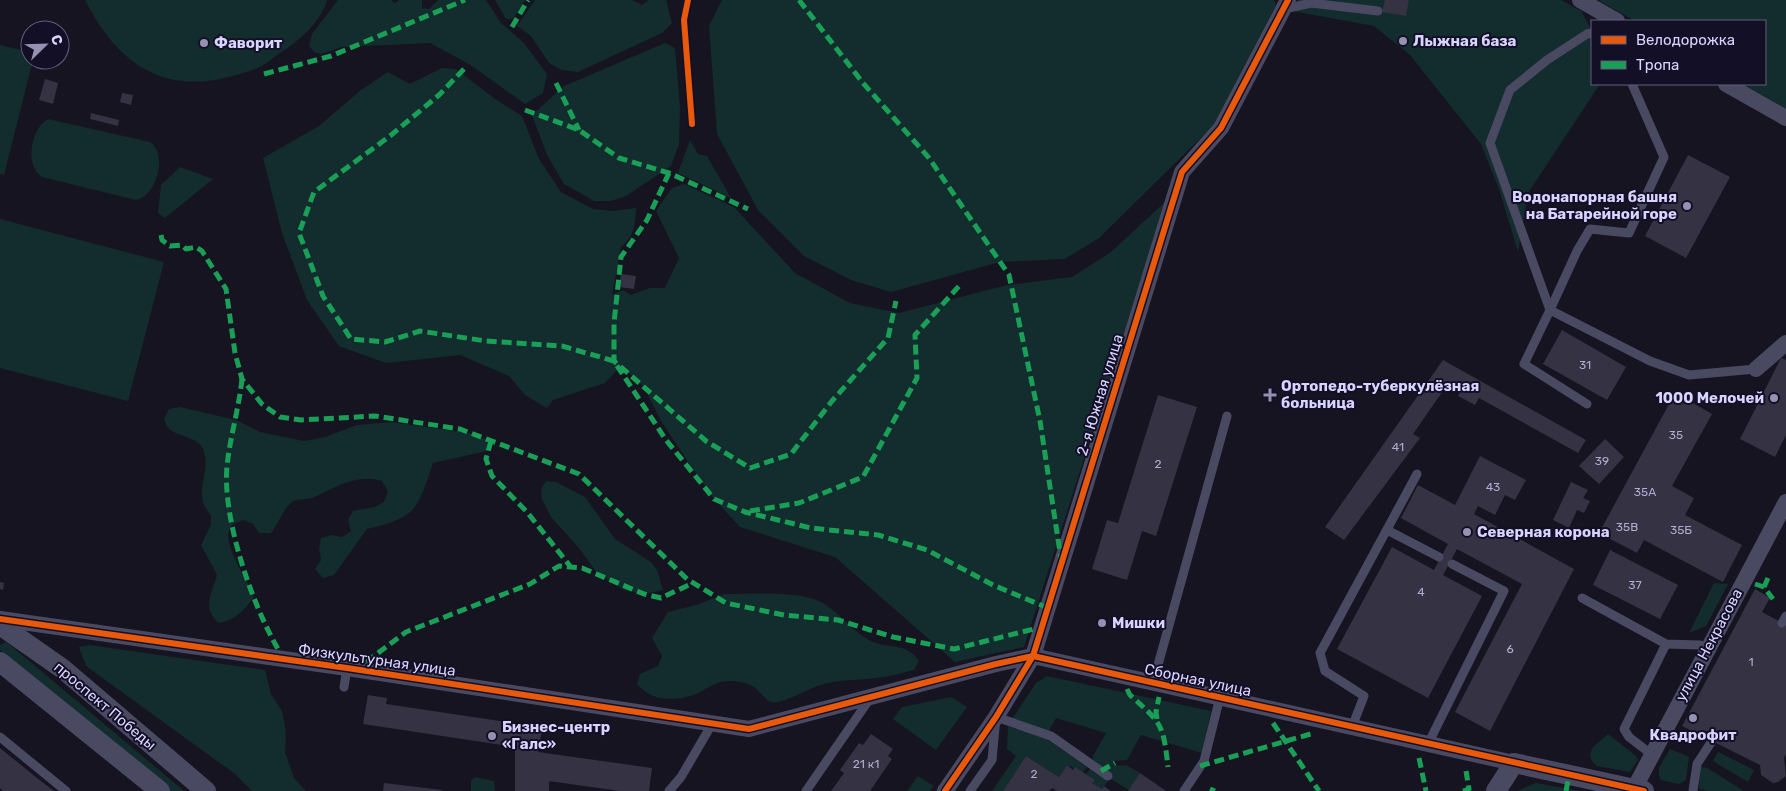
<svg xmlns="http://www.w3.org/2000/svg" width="1786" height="791" viewBox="0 0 1786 791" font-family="Rubik,sans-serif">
  <rect width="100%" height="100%" fill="#161421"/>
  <g fill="#132c2d">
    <path d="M85,0H327C322,21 298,42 280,53C274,57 268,63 261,66C252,71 239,74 229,77C160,95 115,60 85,0Z"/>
    <polygon points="338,0 391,0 395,3 399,0 422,0 422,8 429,9 438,0 486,0 501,23 524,43 547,74 543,93 525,104 469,64 430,43 342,47 321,54 314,52 309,46 312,34"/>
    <polygon points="495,0 525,0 513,19 506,19"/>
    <polygon points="535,0 632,0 642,5 649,0 666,0 672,23 662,33 578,72 562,70 549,63 531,36 517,26"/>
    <polygon points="722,0 1274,0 1276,5 1213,126 1099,238 1065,259 1000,262 891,292 851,280 804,256 758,210 717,134 709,26"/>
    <polygon points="1298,0 1561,0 1581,11 1592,31 1592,84 1600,84 1528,193 1518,252 1500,192 1481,144 1410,55 1374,26 1292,11"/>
    <polygon points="1598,0 1786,0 1786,109 1743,84 1765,84 1765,21 1635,21"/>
    <polygon points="665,43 675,48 680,107 679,144 671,166 626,196 611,201 594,201 564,184 547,155 532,115 564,86"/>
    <polygon points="0,45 30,52 30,60 33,60 4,175 0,174"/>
    <path d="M442,68L456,69L495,99L522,116L539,159L561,192L593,209L613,211L636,208C635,224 635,236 621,247L612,295L623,290L631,295L650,288H665L679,258L656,211L672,188L684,184L734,207L795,273L850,303L899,313L1007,285L1072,277L1111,252L1166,201L1024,647L955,662L835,557L740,527L714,499L689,463L661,421L644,387L621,366L605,383L553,400L547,408L525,395L509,376L460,355L386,363L339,346L307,300L282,233L263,158L319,126L361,90L388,72L410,84Z"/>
    <path d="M48,119L150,142C168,154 157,196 136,200L42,177C24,166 31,128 48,119Z"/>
    <polygon points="690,140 698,154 707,156 731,198 678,173"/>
    <polygon points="180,167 213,179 165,218 158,213 161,185"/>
    <polygon points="0,219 164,262 128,401 0,368"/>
    <path d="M180,407L236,420L260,432L304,441L325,437L357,425L391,422L469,433L491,441L487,451L433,463C417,510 418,517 367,529L334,575L323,578L315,569L321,560L319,549L321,538L332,535L342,537L351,531L348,520L353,511L375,507L384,502L388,491L382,481C355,473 336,488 312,498C304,500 296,498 290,504C282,511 278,525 271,533H259L253,524L243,520C240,521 235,523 232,525C218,541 249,581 254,597C244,610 236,620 219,623C201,608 212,594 217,575L201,545L211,525V515C191,495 211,475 204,452C200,436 180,438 169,429C167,427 165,422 164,419L169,409Z"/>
    <polygon points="546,481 556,482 585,497 615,539 651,562 657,570 663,590 644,594 624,590 597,573 579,548 551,517 542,499 541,489"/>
    <polygon points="1714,583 1728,584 1706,626 1689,633"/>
    <path d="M725,594C752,594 800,590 823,603C841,614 853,632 871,641C890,650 905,641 919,661L914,670C904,672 894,676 884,677C865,680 846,679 828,683C810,687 795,698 778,702C765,705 761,689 750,685C744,682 735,681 728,681C714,681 705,691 693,695C672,702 652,701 637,684L640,674L658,666L662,656L652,638L668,612L696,605Z"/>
    <polygon points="6,642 9,644 184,791 168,791 0,650 0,645"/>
    <polygon points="89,645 265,670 271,694 282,711 286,732 285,752 294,778 306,791 252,791 235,774 86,666 79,647"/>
    <polygon points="1047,676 1211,711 1202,753 1141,735 1127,760 1115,761 1115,766 1126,765 1140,773 1129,790 1109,778 1112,774 1093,760 1093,756 1106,733 1056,718 1049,731 1012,719 1036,683"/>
    <polygon points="951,697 967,707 936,750 893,719 902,707"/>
    <polygon points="1008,726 1047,739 1087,767 1083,772 1067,765 1059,777 1026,756 1003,791 992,791 1016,756 1007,749"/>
    <path d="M1608,734L1636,756L1638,760L1630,772L1597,766C1590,761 1589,756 1592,748Z"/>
    <polygon points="1670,749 1689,757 1686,780 1679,784 1661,780 1659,776 1659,768"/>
    <polygon points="1718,752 1754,770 1748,782 1713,761"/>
    <polygon points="1700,766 1709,769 1744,791 1709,791 1699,789"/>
    <polygon points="1090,769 1108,781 1102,789 1092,783 1094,780 1086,774"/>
    <polygon points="918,776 934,786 930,791 907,791"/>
    <polygon points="475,777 494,781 495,791 471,791 471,781"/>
    <polygon points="1536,783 1580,791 1517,791"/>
  </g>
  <g fill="#343243">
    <polygon points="1385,0 1409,0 1406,16 1382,12"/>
    <polygon points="45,79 58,83 53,104 39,100"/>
    <polygon points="122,93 133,95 131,105 120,102"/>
    <polygon points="91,113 119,120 118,126 90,119"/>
    <polygon points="1688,155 1730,177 1686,258 1645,236"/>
    <polygon points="621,274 636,276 634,289 619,287"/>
    <polygon points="1562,330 1626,367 1607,400 1543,364"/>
    <polygon points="1781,358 1786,360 1786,435 1775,457 1740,439"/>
    <polygon points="1443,360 1586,440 1578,453 1479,398 1475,405 1458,396 1462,388 1454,383 1449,390 1445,388 1413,434 1420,438 1344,540 1325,527"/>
    <polygon points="1675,393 1712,414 1672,486 1694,498 1685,515 1742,545 1723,582 1644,540 1637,553 1599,533"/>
    <polygon points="1158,395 1197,407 1156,536 1142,531 1127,580 1092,569 1107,520 1118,523"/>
    <polygon points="1605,439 1624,457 1599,484 1579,466"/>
    <polygon points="1480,456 1526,480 1515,500 1505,495 1495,515 1478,506 1474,514 1574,569 1490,731 1455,712 1522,584 1457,549 1443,575 1482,596 1428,698 1337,649 1392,547 1434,570 1448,544 1401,518 1418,485 1455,505"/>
    <polygon points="1571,482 1588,490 1583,498 1590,501 1584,513 1577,510 1569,528 1553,520"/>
    <polygon points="1610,550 1678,585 1660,619 1593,585"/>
    <polygon points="0,582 4,583 3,590 0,589"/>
    <polygon points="1755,589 1770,598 1762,612 1786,625 1786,754 1784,758 1786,776 1778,782 1773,783 1761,775 1760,765 1682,726"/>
    <polygon points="368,695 387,698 386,704 527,725 528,723 543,725 538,752 652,768 649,791 620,791 549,781 549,791 515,791 515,747 363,724"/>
    <polygon points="871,734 893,749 888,756 892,759 870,791 831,791 844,773 840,770 859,743 863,745"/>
    <polygon points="0,748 37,778 54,791 3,791 0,788"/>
    <polygon points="1026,756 1059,777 1067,765 1073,770 1075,767 1095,780 1092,783 1102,789 1104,786 1111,791 1057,791 1052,788 1049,791 1003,791"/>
    <polygon points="1140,773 1166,791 1128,791"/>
    <polygon points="384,783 442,790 442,791 383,791"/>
  </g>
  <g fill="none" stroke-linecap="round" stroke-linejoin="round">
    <g stroke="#4a4962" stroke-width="9">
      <polyline points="1284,9 1311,3 1378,11"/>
      <polyline points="1632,84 1664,157 1629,233 1590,229 1577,251 1550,310 1650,361 1689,375 1756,369"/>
      <polyline points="1587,404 1524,364 1550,310 1490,143 1510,90 1547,60 1587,34 1592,33"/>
      <polyline points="1387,530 1439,557"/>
      <polyline points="1582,598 1666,644 1700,645 1707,649"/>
      <polyline points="1782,623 1786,616"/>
      <polyline points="1153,683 1227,416"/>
      <polyline points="344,687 347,668"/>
      <polyline points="1352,727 1364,696 1325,671 1320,653 1417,474"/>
      <polyline points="0,737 66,791"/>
      <polyline points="1428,744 1504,591 1452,564"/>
      <polyline points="1651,754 1629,737 1624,729 1666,644"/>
      <polyline points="669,791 681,777 712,724"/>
      <polyline points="806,791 871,697"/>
      <polyline points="970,791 992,760 996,717 1051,736 1108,776"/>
      <polyline points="1184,791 1204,761 1220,697"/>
      <polyline points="1693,791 1697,764 1712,741"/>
    </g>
    <g stroke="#4a4962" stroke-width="16">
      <polyline points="1580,0 1617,21"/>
      <polyline points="1726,84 1786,118"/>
      <polyline points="1756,369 1786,343"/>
      <polyline points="0,619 347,668 749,729 996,664 1033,656 1514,763"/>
      <polyline points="1634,789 1786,502"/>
      <polyline points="945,791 996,717 1033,656 1182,172 1221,128 1288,0"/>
    </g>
    <g stroke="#4a4962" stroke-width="20">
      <polyline points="0,625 63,669 206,791"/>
      <polyline points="0,662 160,791"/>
      <polyline points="1496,791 1514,763 1644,791"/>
    </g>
    <g stroke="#1a9f57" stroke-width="5" stroke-dasharray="10 5" stroke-linecap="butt">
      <polyline points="799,0 863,83 929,158 1009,275 1040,421 1061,559"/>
      <polyline points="512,27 528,0"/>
      <polyline points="464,69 439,95 390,136 314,192 299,233 323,296 351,339 385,342 420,331 486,341 562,346 614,361 666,440 714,499 745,512 811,528 878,535 927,550 993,585 1048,608"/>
      <polyline points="264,74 331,56 465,0"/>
      <polyline points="556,83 579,130"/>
      <polyline points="525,110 579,130 619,158 669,173 748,209"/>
      <polyline points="669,173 647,220 621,257 614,323 614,361 706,441 750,468 791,454 832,401 888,338 896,301"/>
      <polyline points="161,235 162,240 170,246 182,245 186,249 196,247 202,251 226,289 235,353 242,379 262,404 280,417 301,420 375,416 460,429 579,474 687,579 726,603 784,615 838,620 893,637 954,649 1042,627"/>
      <path d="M242,379C239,408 230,437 227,466C222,518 252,604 278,649"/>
      <polyline points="491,441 486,459 492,476 527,512 570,566"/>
      <polyline points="750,511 799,503 863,477 917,378 915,335 959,286"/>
      <polyline points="1755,584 1764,587 1773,599"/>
      <polyline points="1764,587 1768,578"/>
      <polyline points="366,662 406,632 530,584 559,566 582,568 644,594 661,598 693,583"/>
      <path d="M1127,689L1130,695C1162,724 1163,723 1168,767"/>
      <polyline points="1157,719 1156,712 1159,697"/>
      <polyline points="1273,723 1319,791"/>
      <polyline points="1419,758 1426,791"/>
      <polyline points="1200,766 1314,733"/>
      <polyline points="1101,771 1115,763"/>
      <polyline points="1210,789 1215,791"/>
      <polyline points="1463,791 1469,789 1466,771"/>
      <polyline points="1566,791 1569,775"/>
    </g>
    <g stroke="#130f26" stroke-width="9">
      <g id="cycleway">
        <polyline points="688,0 684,20 692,124"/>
        <polyline points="0,619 347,668 749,729 996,664 1033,656 1644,791"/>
        <polyline points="945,791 996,717 1033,656 1182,172 1221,128 1288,0"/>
      </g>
    </g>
    <use href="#cycleway" stroke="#e8590c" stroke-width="6"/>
  </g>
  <g fill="#9591b1" stroke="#130f26" stroke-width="2">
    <circle cx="1403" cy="41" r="5"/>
    <circle cx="204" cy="43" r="5"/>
    <circle cx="1687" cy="206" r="5"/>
    <path d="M1267.5 387.5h5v5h5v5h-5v5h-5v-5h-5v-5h5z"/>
    <circle cx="1774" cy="398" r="5"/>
    <circle cx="1467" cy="532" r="5"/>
    <circle cx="1102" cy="623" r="5"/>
    <circle cx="1693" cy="718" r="5"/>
    <circle cx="492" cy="736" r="5"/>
  </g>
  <g text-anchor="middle" stroke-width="4" stroke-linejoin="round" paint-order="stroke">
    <g font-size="12" fill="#b0acd0">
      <text x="1585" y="369">31</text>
      <text x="1676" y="439">35</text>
      <text x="1398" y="451">41</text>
      <text x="1602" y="465">39</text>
      <text x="1158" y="468">2</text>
      <text x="1493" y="491">43</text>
      <text x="1645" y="496">35А</text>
      <text x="1627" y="531">35В</text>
      <text x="1681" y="534">35Б</text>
      <text x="1635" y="589">37</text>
      <text x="1421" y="596">4</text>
      <text x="1510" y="653">6</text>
      <text x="1751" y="666">1</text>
      <text x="866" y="768">21 к1</text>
      <text x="1034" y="778">2</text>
    </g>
    <g font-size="15" font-weight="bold" fill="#d9d4ff" stroke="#130f26" text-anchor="start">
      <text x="1413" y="46">Лыжная база</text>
      <text x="214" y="48">Фаворит</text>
      <text x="1677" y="202" text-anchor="end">Водонапорная башня<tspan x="1677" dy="17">на Батарейной горе</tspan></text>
      <text x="1281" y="391">Ортопедо-туберкулёзная<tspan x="1281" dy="17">больница</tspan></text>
      <text x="1764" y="403" text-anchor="end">1000 Мелочей</text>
      <text x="1477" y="537">Северная корона</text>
      <text x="1112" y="628">Мишки</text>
      <text x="502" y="732">Бизнес-центр<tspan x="502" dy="17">«Галс»</tspan></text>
      <text x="1693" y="740" text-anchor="middle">Квадрофит</text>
    </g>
    <g font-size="15" fill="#d9d4ff" stroke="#130f26">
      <text transform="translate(1100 395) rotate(-73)" y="5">2-я Южная улица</text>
      <text transform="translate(1709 645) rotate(-62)" y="5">улица Некрасова</text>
      <text transform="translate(377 660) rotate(8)" y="5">Физкультурная улица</text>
      <text transform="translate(1198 680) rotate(12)" y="5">Сборная улица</text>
      <text transform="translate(105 706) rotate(40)" y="5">проспект Победы</text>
    </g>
  </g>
  <rect x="1591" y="20" width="175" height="65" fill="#130f26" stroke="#625e7d"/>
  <rect x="1601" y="36" width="25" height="8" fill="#e8590c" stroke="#625e7d"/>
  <text x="1636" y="45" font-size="15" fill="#d9d4ff">Велодорожка</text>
  <rect x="1601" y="61" width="25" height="8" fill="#1a9f57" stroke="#625e7d"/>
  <text x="1636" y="70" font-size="15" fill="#d9d4ff">Тропа</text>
  <g transform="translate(45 45) rotate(67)"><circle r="24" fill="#130f26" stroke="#625e7d"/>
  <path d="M0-4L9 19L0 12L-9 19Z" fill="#9591b1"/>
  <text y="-8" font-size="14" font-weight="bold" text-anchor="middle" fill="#d9d4ff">С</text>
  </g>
</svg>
